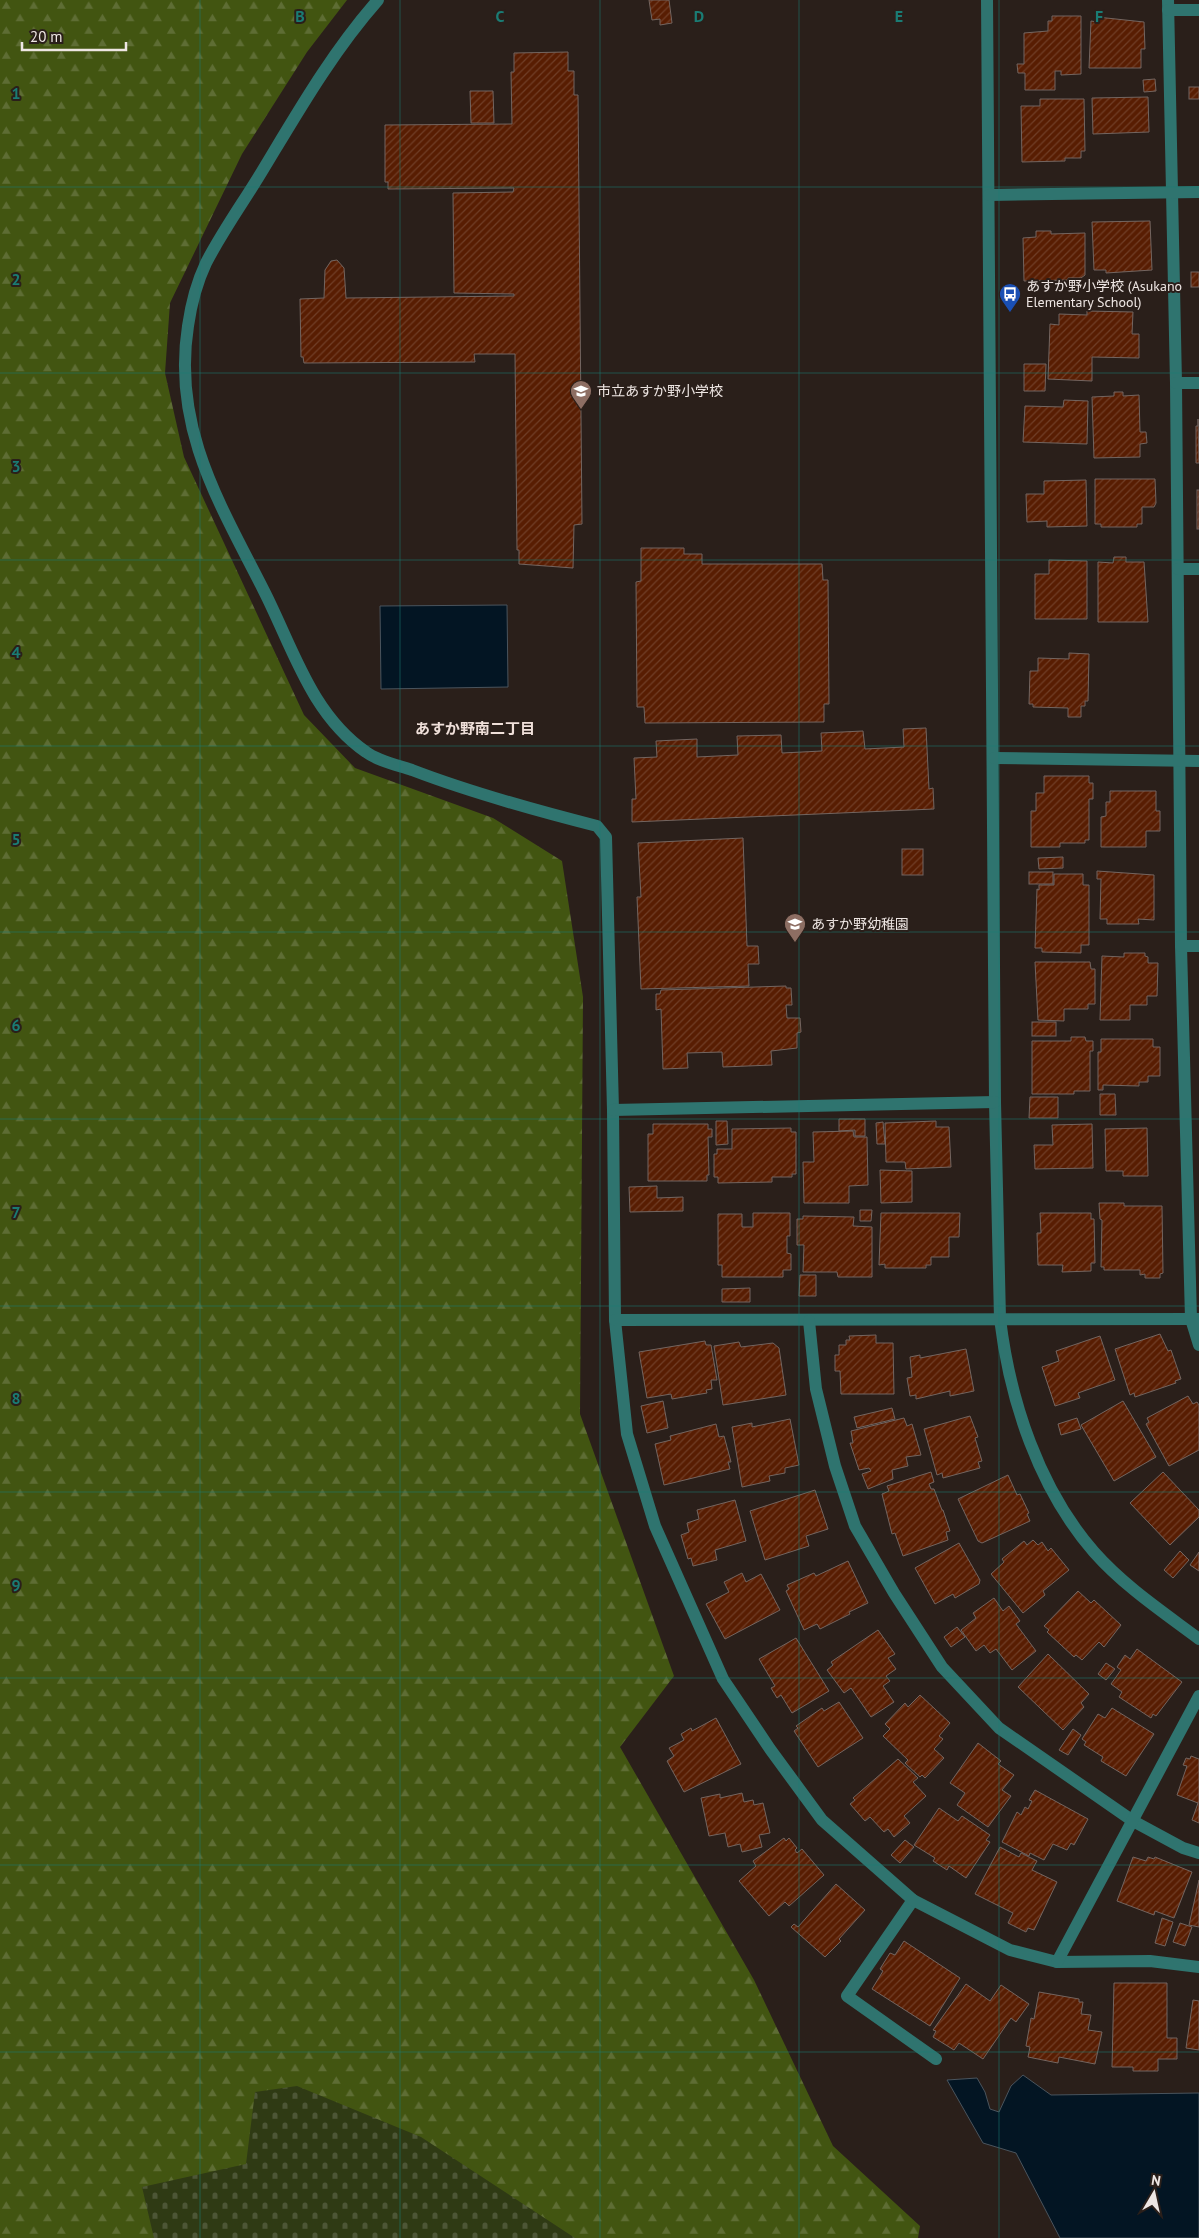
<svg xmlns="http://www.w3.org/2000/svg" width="1199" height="2238" viewBox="0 0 1199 2238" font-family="'PT Sans','Noto Sans JP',sans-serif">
  <defs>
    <pattern id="forest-firs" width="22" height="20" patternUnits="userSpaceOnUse" patternTransform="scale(1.25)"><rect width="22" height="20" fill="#425511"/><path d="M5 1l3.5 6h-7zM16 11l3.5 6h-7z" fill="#5e6d34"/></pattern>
    <pattern id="cemetery-stones" width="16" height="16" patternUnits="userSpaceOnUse" patternTransform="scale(1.25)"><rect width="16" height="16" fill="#2f3a14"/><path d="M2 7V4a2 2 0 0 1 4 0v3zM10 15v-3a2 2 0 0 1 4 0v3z" fill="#4d5636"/></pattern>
    <pattern id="building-hatch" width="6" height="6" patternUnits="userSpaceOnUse" patternTransform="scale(1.25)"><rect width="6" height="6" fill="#581d02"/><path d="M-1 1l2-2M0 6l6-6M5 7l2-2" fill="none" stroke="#703e27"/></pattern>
  </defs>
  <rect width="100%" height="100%" fill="#2a1f1a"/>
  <polygon fill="url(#forest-firs)" points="0,0 347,0 307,52 242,154 170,303 165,373 184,457 304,715 355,768 493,818 562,861 583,997 580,1414 674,1676 620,1747 754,1980 833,2146 920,2226 918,2238 0,2238"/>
  <polygon fill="url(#cemetery-stones)" points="297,2086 421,2137 575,2238 154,2238 142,2187 246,2164 255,2092"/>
  <g fill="#031523" stroke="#4a545d">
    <polygon points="507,605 508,687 381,689 380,606"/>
    <polygon points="1023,2075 1051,2095 1199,2093 1199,2238 1060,2238 1016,2153 983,2143 947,2080 977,2078 985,2092 990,2109 999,2112 1011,2086"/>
  </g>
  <g fill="url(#building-hatch)" stroke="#736560">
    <polygon points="649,0 669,0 672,23 660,25 660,19 652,20"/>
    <polygon points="1052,16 1081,16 1081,74 1061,75 1061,71 1055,71 1055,90 1025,90 1025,73 1018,73 1017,64 1024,64 1024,33 1048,31 1048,21 1052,21"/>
    <polygon points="1097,17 1144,22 1145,49 1141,49 1141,68 1089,68 1091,21 1097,22"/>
    <polygon points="568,52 568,71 574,71 574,95 578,95 582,524 574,525 573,568 519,564 519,550 517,550 515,354 474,354 475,362 304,363 303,357 301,357 300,299 324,298 325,270 331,261 337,260 344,268 346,298 514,296 514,294 454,293 453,193 513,192 514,188 388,189 388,182 385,182 385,125 512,124 511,72 514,72 514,53"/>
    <polygon points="1155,79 1156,91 1144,92 1143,80"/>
    <rect x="1189" y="87" width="10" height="12"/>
    <polygon points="470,91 493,91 494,123 471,123"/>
    <polygon points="1148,97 1149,132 1093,134 1092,98"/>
    <polygon points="1040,99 1084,99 1085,151 1081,151 1081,158 1065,158 1065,161 1022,162 1021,106 1040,106"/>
    <polygon points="1150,221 1152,270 1106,273 1106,270 1094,270 1092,222"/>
    <polygon points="1036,231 1051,231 1051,234 1085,233 1085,275 1081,278 1068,278 1068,280 1024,281 1023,238 1036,237"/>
    <rect x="1191" y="272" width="8" height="15"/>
    <polygon points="1087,311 1133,312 1132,334 1139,334 1139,358 1092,357 1092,381 1048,379 1050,324 1059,325 1059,314 1087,315"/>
    <polygon points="1024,364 1046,364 1045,391 1024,391"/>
    <polygon points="1114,392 1123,392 1123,396 1139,395 1140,432 1146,432 1147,443 1140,444 1140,457 1094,458 1092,397 1114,396"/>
    <polygon points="1064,400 1088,401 1087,444 1023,442 1025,406 1063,407"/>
    <polygon points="1198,419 1199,463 1196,463 1196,426 1198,426"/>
    <polygon points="1095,479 1155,479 1156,503 1154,507 1142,507 1142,524 1137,524 1137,527 1101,527 1101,524 1095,524"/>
    <polygon points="1086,480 1087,526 1047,527 1047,521 1027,522 1026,494 1044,494 1044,481"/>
    <rect x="1197" y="490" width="2" height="39"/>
    <polygon points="641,548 684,548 684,554 702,554 702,564 822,564 823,580 828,580 829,704 824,704 824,722 645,723 644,707 637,707 636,582 641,581"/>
    <polygon points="1114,557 1126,557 1126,562 1144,562 1148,622 1098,622 1098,562 1113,563"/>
    <polygon points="1049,560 1087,561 1087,619 1035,619 1035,574 1049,574"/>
    <polygon points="1069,653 1089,654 1088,701 1085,701 1085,706 1081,706 1081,717 1068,717 1068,708 1033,707 1033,704 1029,704 1030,671 1038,671 1038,658 1069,659"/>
    <polygon points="926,728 929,789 933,788 934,809 632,822 632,799 636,799 634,758 657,757 656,741 697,739 697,757 738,755 737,736 781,735 782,753 822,751 821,733 863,731 865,749 904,747 903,729"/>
    <polygon points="1044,776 1089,776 1089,783 1093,783 1093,799 1089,799 1089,840 1085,840 1085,843 1060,843 1060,847 1031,847 1031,811 1036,811 1036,793 1044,793"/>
    <polygon points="1110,791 1156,791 1156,811 1160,811 1160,831 1146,831 1146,847 1101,847 1101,817 1106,816 1106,802 1110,802"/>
    <polygon points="743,838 747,946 758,946 759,964 748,964 749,986 641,989 637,897 641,897 638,843"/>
    <rect x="902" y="849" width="21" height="26"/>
    <polygon points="1063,857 1063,868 1039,869 1038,858"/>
    <polygon points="1097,871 1154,875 1154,920 1138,919 1139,924 1107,924 1107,919 1100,919 1101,879 1097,879"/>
    <rect x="1029" y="872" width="24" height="12"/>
    <polygon points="1054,874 1083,874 1083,885 1089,885 1089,945 1081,945 1081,953 1042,952 1042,948 1035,948 1037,889 1039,890 1039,885 1054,885"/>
    <polygon points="1124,953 1145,953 1145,956 1148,957 1148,963 1158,963 1157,996 1147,996 1147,1005 1130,1005 1130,1020 1100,1020 1102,956 1124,957"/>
    <polygon points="1035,962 1090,962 1091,969 1095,969 1095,1004 1088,1004 1088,1009 1064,1009 1064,1021 1038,1020"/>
    <polygon points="786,986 786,988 791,988 792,1005 786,1005 787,1018 800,1018 801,1032 797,1033 797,1048 771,1051 772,1065 723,1067 722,1052 687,1053 688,1068 663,1069 661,1009 656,1010 656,994 660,994 661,990"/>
    <rect x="1032" y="1022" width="24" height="14"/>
    <polygon points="1071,1037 1085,1037 1086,1041 1093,1041 1093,1051 1090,1051 1090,1091 1074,1091 1074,1094 1032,1094 1032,1041 1071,1041"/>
    <polygon points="1101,1039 1153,1039 1153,1047 1160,1047 1160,1076 1148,1076 1148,1082 1139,1082 1139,1086 1103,1085 1103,1090 1098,1090 1098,1052 1101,1052"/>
    <polygon points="1100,1094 1115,1094 1116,1115 1100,1115"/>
    <polygon points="1030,1097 1058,1097 1058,1118 1029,1118"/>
    <polygon points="839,1119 865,1119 865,1136 855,1136 855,1130 839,1131"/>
    <polygon points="716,1121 727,1121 728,1144 716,1145"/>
    <polygon points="936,1121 936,1127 949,1127 951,1167 906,1169 905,1162 886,1162 885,1123"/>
    <polygon points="883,1122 885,1144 877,1144 876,1123"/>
    <polygon points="653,1124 708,1124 708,1129 712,1129 712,1137 708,1137 709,1175 707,1175 707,1181 648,1181 648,1134 653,1134"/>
    <polygon points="1092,1124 1093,1168 1035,1169 1034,1145 1053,1145 1052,1125"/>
    <polygon points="791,1128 791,1132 796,1132 796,1174 792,1174 792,1177 772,1177 772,1182 718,1183 718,1177 714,1177 714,1154 717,1154 717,1149 732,1149 732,1129"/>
    <polygon points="1147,1128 1148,1176 1123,1176 1123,1171 1106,1171 1105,1129"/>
    <polygon points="853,1131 854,1137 867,1137 868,1185 849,1186 849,1203 804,1203 803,1162 814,1162 813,1132"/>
    <polygon points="880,1170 912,1171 912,1202 881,1203"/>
    <polygon points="657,1186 657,1198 683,1197 683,1211 630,1212 629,1187"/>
    <polygon points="1099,1203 1124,1203 1124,1206 1162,1206 1163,1273 1160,1274 1160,1278 1145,1278 1145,1274 1140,1275 1140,1270 1104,1270 1104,1267 1101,1267 1102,1220 1100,1219"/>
    <polygon points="860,1210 872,1210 871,1221 860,1221"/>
    <polygon points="753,1213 790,1213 790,1236 787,1236 787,1253 791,1254 791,1270 783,1270 783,1277 722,1277 722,1265 718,1265 718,1214 742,1214 742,1227 753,1227"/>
    <polygon points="881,1213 960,1213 959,1237 949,1237 949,1257 931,1257 931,1265 926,1265 926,1268 885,1268 885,1264 879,1265"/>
    <polygon points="1040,1213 1091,1213 1091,1219 1094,1219 1095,1263 1091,1263 1091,1271 1062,1272 1063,1265 1038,1265 1037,1233 1041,1233"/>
    <polygon points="803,1216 854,1217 853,1226 872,1227 872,1277 838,1277 837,1272 803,1272 804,1245 797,1245 797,1219 803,1219"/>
    <polygon points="800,1275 816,1275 816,1296 799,1296"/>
    <polygon points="750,1288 750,1302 722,1302 722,1289"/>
    <polygon points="1160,1334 1168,1351 1171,1350 1181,1379 1175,1381 1176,1383 1135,1397 1134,1393 1130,1395 1115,1349"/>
    <polygon points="876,1335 876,1343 893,1343 894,1394 841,1394 840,1371 835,1371 835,1355 839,1355 839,1345 846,1345 846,1340 850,1340 849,1336"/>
    <polygon points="1100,1336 1115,1380 1078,1393 1080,1398 1055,1406 1042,1367 1059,1361 1056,1351"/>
    <polygon points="705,1341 706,1345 711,1345 717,1380 711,1380 712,1389 706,1390 707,1393 672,1399 671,1394 647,1398 639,1352"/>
    <polygon points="739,1342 741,1347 773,1343 779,1348 786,1395 723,1405 714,1346"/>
    <polygon points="966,1349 974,1391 950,1396 950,1391 916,1399 916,1395 910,1396 907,1378 912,1377 910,1357 920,1355 920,1358"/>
    <polygon points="1188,1396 1193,1404 1197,1402 1199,1405 1199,1450 1169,1466 1146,1424 1149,1422 1147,1418"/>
    <polygon points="663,1401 668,1428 647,1433 641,1406"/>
    <polygon points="1123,1401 1156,1457 1114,1481 1081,1425"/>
    <polygon points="892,1408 895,1419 857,1428 854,1417"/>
    <polygon points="970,1416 978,1437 975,1438 982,1461 978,1462 980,1468 943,1478 942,1473 937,1475 924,1429"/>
    <polygon points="904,1418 907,1426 912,1424 921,1455 906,1457 908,1466 892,1470 893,1479 868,1489 862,1474 871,1471 869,1468 859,1470 850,1443 853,1443 851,1431"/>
    <polygon points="1077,1418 1081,1429 1061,1435 1058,1424"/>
    <polygon points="790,1419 799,1465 785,1468 785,1473 769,1476 770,1481 742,1487 732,1427 752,1423 752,1427"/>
    <polygon points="716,1424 719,1437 724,1436 731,1462 728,1462 730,1469 664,1485 655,1444 671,1440 670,1436"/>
    <polygon points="931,1472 934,1482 929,1484 931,1489 934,1489 942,1510 943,1510 950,1531 946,1532 948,1540 903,1556 895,1533 892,1534 882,1494 889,1491 887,1486"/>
    <polygon points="1163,1472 1199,1510 1199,1517 1170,1545 1130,1503"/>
    <polygon points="1008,1475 1017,1495 1020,1494 1029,1513 1027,1514 1030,1521 982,1543 978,1541 958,1499"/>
    <polygon points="815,1490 828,1529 806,1536 809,1546 765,1560 750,1511"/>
    <polygon points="735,1500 746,1541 715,1550 717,1560 693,1566 691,1558 688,1559 681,1535 689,1532 687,1523 699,1519 697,1510"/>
    <polygon points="1033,1540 1038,1545 1042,1542 1048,1551 1051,1548 1069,1570 1043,1591 1045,1595 1023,1613 991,1574 1004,1562 1002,1559 1024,1541 1027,1545"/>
    <polygon points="959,1543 980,1580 979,1584 955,1598 953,1594 935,1604 915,1568"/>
    <polygon points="1180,1551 1189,1560 1173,1578 1164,1570"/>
    <polygon points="1199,1552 1199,1571 1190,1565"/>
    <polygon points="848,1561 868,1603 849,1612 850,1614 820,1629 817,1624 804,1630 786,1591 789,1589 787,1585 814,1573 816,1576"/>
    <polygon points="742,1573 746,1582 761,1574 780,1610 725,1639 706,1604 729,1592 724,1582"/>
    <polygon points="1078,1591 1091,1603 1094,1600 1121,1625 1104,1647 1099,1642 1082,1660 1076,1655 1074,1657 1047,1632 1049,1630 1044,1626"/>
    <polygon points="994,1598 1003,1611 1009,1606 1020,1621 1016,1624 1036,1651 1012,1670 996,1649 990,1653 984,1645 976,1651 961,1630 976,1618 973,1613"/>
    <polygon points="957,1627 965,1637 951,1647 944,1637"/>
    <polygon points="878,1630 895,1654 888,1658 896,1669 886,1676 890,1681 883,1686 894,1702 871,1717 851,1688 844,1693 827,1670 833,1665 831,1662"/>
    <polygon points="796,1638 829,1691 792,1713 781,1695 777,1698 771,1688 775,1686 759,1659"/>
    <polygon points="1137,1649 1182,1682 1156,1716 1153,1714 1151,1718 1119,1697 1122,1692 1111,1684 1121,1670 1117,1667 1125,1655 1130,1659"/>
    <polygon points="1048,1654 1089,1694 1081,1703 1084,1707 1063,1730 1018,1687"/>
    <polygon points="1106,1663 1115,1669 1106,1680 1098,1674"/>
    <polygon points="920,1695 950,1723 939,1736 943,1739 934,1749 944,1758 925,1778 922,1775 920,1777 905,1763 908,1760 883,1736 890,1729 885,1724 905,1703 908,1707"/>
    <polygon points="839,1702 863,1738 818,1767 794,1731 798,1728 796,1726 822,1708 824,1711"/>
    <polygon points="1112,1708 1154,1734 1126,1776 1101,1761 1103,1757 1084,1745 1086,1742 1082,1739 1098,1714 1105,1718"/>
    <polygon points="716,1718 741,1764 684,1792 667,1761 674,1756 669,1748 684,1740 681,1734 691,1728 692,1731"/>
    <polygon points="1073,1729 1081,1735 1068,1755 1059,1750"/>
    <polygon points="978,1743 1001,1761 998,1764 1014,1775 1002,1790 1011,1796 988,1827 957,1805 965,1793 950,1783"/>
    <polygon points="1191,1756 1199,1759 1199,1823 1192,1820 1198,1803 1177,1795 1187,1766 1183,1765 1186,1758 1190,1759"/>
    <polygon points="898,1759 918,1778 913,1782 926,1796 904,1816 910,1823 894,1837 888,1829 884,1832 870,1817 865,1821 850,1804 855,1800 853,1798"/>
    <polygon points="1035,1790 1088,1819 1074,1845 1071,1843 1067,1850 1053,1844 1044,1860 1030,1853 1029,1856 1002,1842 1017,1812 1021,1815 1025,1807 1028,1809 1032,1801 1029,1800"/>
    <polygon points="742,1793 744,1802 753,1800 754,1805 763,1803 770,1833 759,1835 762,1847 742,1852 740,1844 728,1847 725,1833 709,1836 701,1798 720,1794 720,1798"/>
    <polygon points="939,1808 958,1821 962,1816 990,1835 986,1840 990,1842 966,1878 949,1866 947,1870 933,1861 935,1858 914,1845"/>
    <polygon points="784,1838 786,1841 789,1838 797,1848 795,1850 797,1853 802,1849 824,1875 789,1906 785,1902 769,1916 739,1881 756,1866 753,1861"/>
    <polygon points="905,1840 914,1847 900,1863 891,1855"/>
    <polygon points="1000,1847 1019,1857 1021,1853 1037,1861 1032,1870 1057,1882 1034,1930 1028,1928 1026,1932 1008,1923 1013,1913 975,1894"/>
    <polygon points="1133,1857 1146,1861 1148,1857 1154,1859 1155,1857 1192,1872 1174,1918 1155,1911 1154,1915 1117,1901"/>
    <polygon points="1199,1880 1199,1927 1189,1925"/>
    <polygon points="836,1884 865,1910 839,1939 841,1941 825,1957 791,1927 794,1924 798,1927"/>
    <polygon points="1162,1918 1173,1922 1165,1946 1155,1943"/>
    <polygon points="1180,1923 1192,1927 1185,1946 1173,1942"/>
    <polygon points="904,1941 960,1978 930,2026 872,1989 883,1971 880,1969 890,1953 895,1955"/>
    <polygon points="1114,1983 1167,1983 1167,2038 1177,2038 1177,2059 1158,2059 1158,2071 1133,2071 1133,2067 1112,2067"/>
    <polygon points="966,1984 990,2001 1001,1985 1029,2004 1016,2022 1011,2018 983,2059 959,2043 954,2050 933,2037 936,2031 933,2030"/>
    <polygon points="1039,1992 1079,1999 1079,2002 1083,2002 1081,2014 1091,2015 1088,2030 1102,2032 1095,2064 1059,2057 1058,2063 1028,2057 1030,2047 1026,2046 1031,2018 1034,2019"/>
    <polygon points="1193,2000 1199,2001 1199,2050 1186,2048"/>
  </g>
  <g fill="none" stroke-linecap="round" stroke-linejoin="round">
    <polyline stroke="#2f746f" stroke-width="12" points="913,1900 847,1996 936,2059"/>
    <g stroke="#2f746f" stroke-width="12">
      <path d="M378,0C333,51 299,110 264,168C245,200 223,230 206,263C197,282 191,305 188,326C172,428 220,504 264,591C293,648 311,714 366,752C378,761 397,765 412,770C472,793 534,810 597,826L606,837L613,1110L615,1320L627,1434L655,1526L723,1679L770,1749L822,1820L913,1900L1010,1950L1057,1962L1150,1961L1199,1967"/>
      <path d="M987,0L995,1102L1000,1319C1010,1401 1039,1489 1094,1552C1124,1586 1163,1612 1199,1639"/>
      <polyline points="1168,0 1176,383 1181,946 1191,1319 1199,1345"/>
      <polyline points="1168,10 1199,10"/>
      <polyline points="989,195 1199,192"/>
      <polyline points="1176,383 1199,383"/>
      <polyline points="1178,569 1199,569"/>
      <polyline points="994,758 1199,761"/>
      <polyline points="1181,946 1199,946"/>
      <polyline points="613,1110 995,1102"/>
      <polyline points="615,1320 1199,1319"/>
      <polyline points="809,1321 816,1389 835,1466 855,1526 894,1593 942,1667 999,1728 1133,1821 1183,1848 1199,1853"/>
      <polyline points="1057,1962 1199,1696"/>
    </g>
  </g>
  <path fill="none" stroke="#1a7c74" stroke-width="1" stroke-opacity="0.55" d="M200,0V2238M400,0V2238M600,0V2238M799,0V2238M999,0V2238M0,187H1199M0,373H1199M0,560H1199M0,746H1199M0,932H1199M0,1119H1199M0,1306H1199M0,1492H1199M0,1678H1199M0,1865H1199M0,2052H1199"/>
  <defs>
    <g id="bus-pin" transform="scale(1.125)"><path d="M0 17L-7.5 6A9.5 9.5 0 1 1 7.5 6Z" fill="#1a4fb4" stroke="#2a1f1a"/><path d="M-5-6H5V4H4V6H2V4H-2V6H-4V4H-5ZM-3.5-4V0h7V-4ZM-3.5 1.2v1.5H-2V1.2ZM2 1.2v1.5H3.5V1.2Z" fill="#fff"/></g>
    <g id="school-pin" transform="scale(1.125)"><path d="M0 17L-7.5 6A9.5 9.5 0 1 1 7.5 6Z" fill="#8d6e63" stroke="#2a1f1a"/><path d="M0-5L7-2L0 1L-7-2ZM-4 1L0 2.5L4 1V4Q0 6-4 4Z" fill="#fff"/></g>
  </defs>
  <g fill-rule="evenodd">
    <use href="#bus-pin" x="1010" y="294"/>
    <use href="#school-pin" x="581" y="391"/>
    <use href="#school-pin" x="795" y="924"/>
  </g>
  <g text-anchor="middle" stroke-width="4" stroke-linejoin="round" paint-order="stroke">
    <g font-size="14" fill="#eee6e3" stroke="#2a1f1a" text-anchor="start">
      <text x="1026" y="291">あすか野小学校 (Asukano<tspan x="1026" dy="16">Elementary School)</tspan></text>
      <text x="597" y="396">市立あすか野小学校</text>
      <text x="811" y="929">あすか野幼稚園</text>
    </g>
    <g font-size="15" font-weight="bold" fill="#efdfd9" stroke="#2a1f1a">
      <text x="475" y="734">あすか野南二丁目</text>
    </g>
  </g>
  <g font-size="16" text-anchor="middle" font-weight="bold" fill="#1a7c74" stroke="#2a1f1a" stroke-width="4" stroke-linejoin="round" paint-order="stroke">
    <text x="300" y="22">B</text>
    <text x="500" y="22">C</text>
    <text x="699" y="22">D</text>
    <text x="899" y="22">E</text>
    <text x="1099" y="22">F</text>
    <text x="16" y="99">1</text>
    <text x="16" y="285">2</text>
    <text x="16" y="472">3</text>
    <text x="16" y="658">4</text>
    <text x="16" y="845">5</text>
    <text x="16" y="1031">6</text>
    <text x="16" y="1218">7</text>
    <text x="16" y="1404">8</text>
    <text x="16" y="1591">9</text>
  </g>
  <g transform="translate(1154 2193) rotate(9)" stroke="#2a1f1a" stroke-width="4" paint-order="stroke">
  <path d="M0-4L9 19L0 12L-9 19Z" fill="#eee6e3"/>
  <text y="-8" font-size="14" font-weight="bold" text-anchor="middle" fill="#eee6e3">N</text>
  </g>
  <path d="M22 42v8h104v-8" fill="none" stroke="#eee6e3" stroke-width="2.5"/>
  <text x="30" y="42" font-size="15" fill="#eee6e3" stroke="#2a1f1a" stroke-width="4" paint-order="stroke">20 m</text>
</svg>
